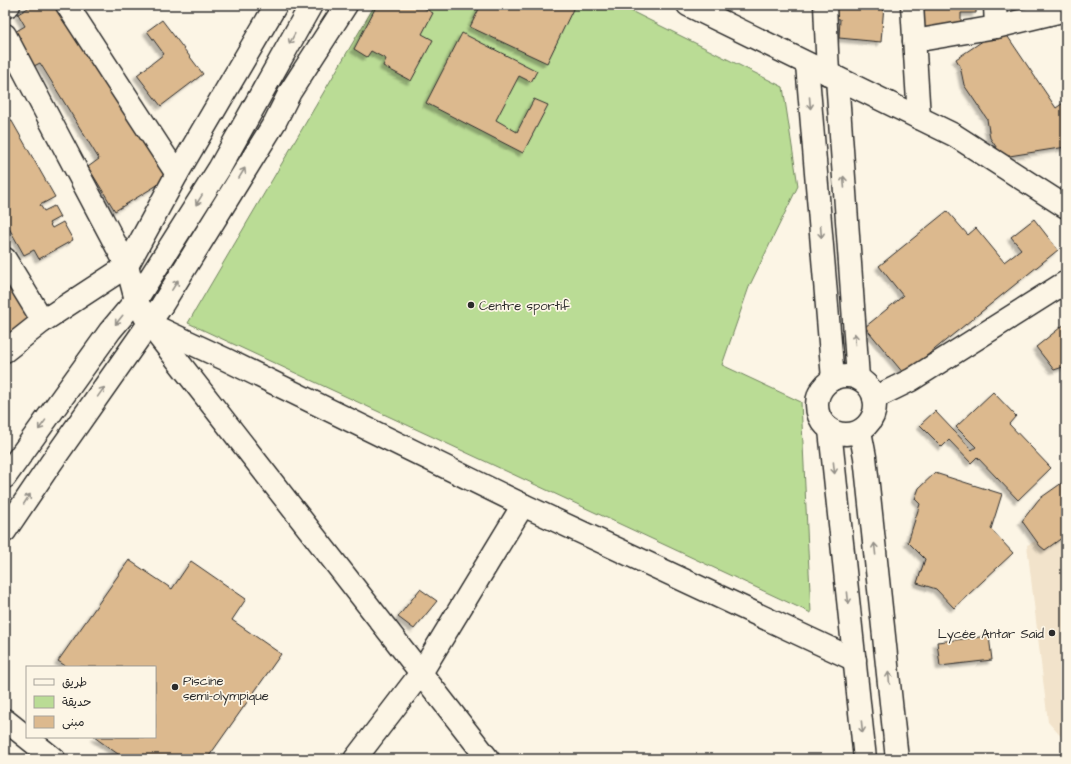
<svg xmlns="http://www.w3.org/2000/svg" width="1071" height="764" viewBox="0 0 1071 764" font-family="'Architects Daughter','Playpen Sans Arabic',sans-serif">
  <defs>
    <filter id="shadow"><feDropShadow dx="-3.5" dy="3.5" stdDeviation="1" flood-color="#0004"/></filter>
  </defs>
  <rect width="100%" height="100%" fill="#fcf5e5"/>
  <filter id="ink" filterUnits="userSpaceOnUse"><feTurbulence type="fractalNoise" baseFrequency=".025" numOctaves="2"/><feDisplacementMap in="SourceGraphic" scale="8" xChannelSelector="R" yChannelSelector="G"/><feConvolveMatrix kernelMatrix="1 2 1 2 8 2 1 2 1" color-interpolation-filters="sRGB"/></filter>
  <g filter="url(#ink)">
    <polygon fill="#f2e3cb" points="1066,527 1066,742 1048,722 1027,545"/>
    <polygon fill="#badc95" stroke="#728460" points="375,5 619,5 783,87 798,186 749,287 722,365 801,402 811,613 188,323"/>
    <g fill="#dcb98e" stroke="#2b2b2b" filter="url(#shadow)">
      <polygon points="33,5 68,5 172,176 115,211 88,167 99,159 40,63 34,66 13,33 25,26 18,14"/>
      <polygon points="377,5 419,5 433,13 422,34 433,40 411,81 383,66 386,59 371,51 367,57 354,49"/>
      <polygon points="481,5 575,5 547,63 470,27"/>
      <polygon points="831,5 884,5 881,42 839,38 840,19 830,18"/>
      <polygon points="922,5 976,5 976,13 961,13 961,29 922,28"/>
      <polygon points="162,20 203,74 161,106 137,75 164,54 147,31"/>
      <polygon points="1002,28 1056,108 1066,101 1066,147 1003,157 990,138 987,119 964,85 960,66 956,59"/>
      <polygon points="462,33 537,71 531,82 519,76 496,120 517,132 534,99 548,105 523,153 426,103"/>
      <polygon points="5,109 55,197 40,205 44,211 54,206 60,217 49,223 52,228 63,222 73,240 39,259 34,250 24,255 5,221"/>
      <polygon points="947,211 968,235 976,228 1004,262 1021,249 1011,237 1034,219 1058,250 904,374 865,327 903,296 879,266"/>
      <polygon points="5,273 36,314 5,337"/>
      <polygon points="1066,323 1066,366 1054,370 1036,347"/>
      <polygon points="993,392 1016,416 1009,424 1051,468 1018,500 977,457 971,463 949,440 942,447 920,425 935,411 972,450 976,447 956,427"/>
      <polygon points="935,473 1002,494 991,529 1013,553 954,608 936,589 917,583 925,559 908,542 920,504 915,499 919,488"/>
      <polygon points="1066,480 1066,535 1045,550 1040,546 1022,521 1039,499"/>
      <polygon points="129,560 172,589 191,561 246,599 232,620 281,654 207,759 125,759 94,737 155,737 155,667 67,667 58,661"/>
      <polygon points="420,589 437,601 414,629 398,617"/>
      <polygon points="989,636 992,660 940,666 937,642"/>
    </g>
    <g fill="none" stroke-linecap="round" stroke-linejoin="round">
      <g stroke="#2b2b2b" stroke-width="25">
        <g id="street">
          <polyline points="67,5 177,174"/>
          <polyline points="688,5 954,135 1066,207"/>
          <polyline points="825,5 828,74"/>
          <polyline points="912,5 919,118"/>
          <polyline points="995,5 996,27"/>
          <polyline points="5,7 9,5"/>
          <polyline points="5,35 127,266 136,300 149,324 488,759"/>
          <polyline points="914,41 996,27 1066,10"/>
          <polyline points="807,64 833,379"/>
          <polyline points="837,78 858,378"/>
          <polyline points="5,259 43,321 127,266 177,174 276,5"/>
          <polyline points="152,325 227,360 523,505 855,660"/>
          <polyline points="5,351 43,321"/>
          <circle cx="846" cy="405" r="29"/>
          <polyline points="874,398 911,380 1066,282"/>
          <polyline points="830,430 865,759"/>
          <polyline points="860,431 865,457 897,759"/>
          <polyline points="5,720 54,759"/>
          <polyline points="355,759 421,673 523,505"/>
        </g>
      </g>
      <g stroke="#2b2b2b" stroke-width="25">
        <g id="primary">
          <polyline points="5,477 110,331 136,300 219,169 311,5"/>
          <polyline points="5,531 51,463 162,305 275,122 290,92 346,5"/>
        </g>
      </g>
      <use href="#street" stroke="#fcf5e5" stroke-width="22"/>
      <use href="#primary" stroke="#fcf5e5" stroke-width="22"/>
    </g>
    <defs><path id="oneway-shaft" d="M-6 0H5M1.5-3L5.5 0L1.5 3" fill="none" stroke-width="1.6" stroke-linecap="round" stroke-linejoin="round"/></defs>
    <g stroke="#949088">
      <use href="#oneway-shaft" transform="translate(292 39) rotate(118)"/>
      <use href="#oneway-shaft" transform="translate(810 103) rotate(85)"/>
      <use href="#oneway-shaft" transform="translate(242 173) rotate(-59)"/>
      <use href="#oneway-shaft" transform="translate(844 182) rotate(-94)"/>
      <use href="#oneway-shaft" transform="translate(199 200) rotate(122)"/>
      <use href="#oneway-shaft" transform="translate(821 232) rotate(85)"/>
      <use href="#oneway-shaft" transform="translate(175 285) rotate(-58)"/>
      <use href="#oneway-shaft" transform="translate(119 320) rotate(129)"/>
      <use href="#oneway-shaft" transform="translate(855 339) rotate(-94)"/>
      <use href="#oneway-shaft" transform="translate(101 392) rotate(-55)"/>
      <use href="#oneway-shaft" transform="translate(42 425) rotate(126)"/>
      <use href="#oneway-shaft" transform="translate(834 468) rotate(84)"/>
      <use href="#oneway-shaft" transform="translate(27 499) rotate(-57)"/>
      <use href="#oneway-shaft" transform="translate(875 549) rotate(-96)"/>
      <use href="#oneway-shaft" transform="translate(848 598) rotate(84)"/>
      <use href="#oneway-shaft" transform="translate(889 678) rotate(-96)"/>
      <use href="#oneway-shaft" transform="translate(862 727) rotate(84)"/>
    </g>
  </g>
  <g fill="#2b2b2b" stroke="#fcf5e5" stroke-width="1.5">
    <circle cx="471" cy="305" r="4"/>
    <circle cx="1052" cy="633" r="4"/>
    <circle cx="175" cy="687" r="4"/>
  </g>
  <g text-anchor="middle" stroke-width="3.5" stroke-linejoin="round" paint-order="stroke">
    <g font-size="13" fill="#2b2b2b" stroke="#fcf5e5" text-anchor="start">
      <text x="479" y="310">Centre sportif</text>
      <text x="1044" y="638" text-anchor="end">Lycée Antar Said</text>
      <text x="183" y="685">Piscine<tspan x="183" dy="15">semi-olympique</tspan></text>
    </g>
  </g>
  <rect width="1071" height="764" fill="none" stroke="#fcf5e5" stroke-width="20"/>
  <rect x="10" y="10" width="1051" height="744" fill="none" stroke="#2b2b2b" stroke-width="1.5" filter="url(#ink)"/>
  <rect x="26" y="666" width="130" height="72" fill="#fcf5e5" stroke="#a8a49b"/>
  <rect x="34" y="679" width="20" height="6" fill="#fcf5e5" stroke="#a8a49b"/>
  <text x="62" y="686" font-size="12" fill="#2b2b2b">طريق</text>
  <rect x="34" y="696" width="20" height="12" fill="#badc95" stroke="#a8a49b"/>
  <text x="62" y="706" font-size="12" fill="#2b2b2b">حديقة</text>
  <rect x="34" y="716" width="20" height="12" fill="#dcb98e" stroke="#a8a49b"/>
  <text x="62" y="726" font-size="12" fill="#2b2b2b">مبنى</text>
</svg>
